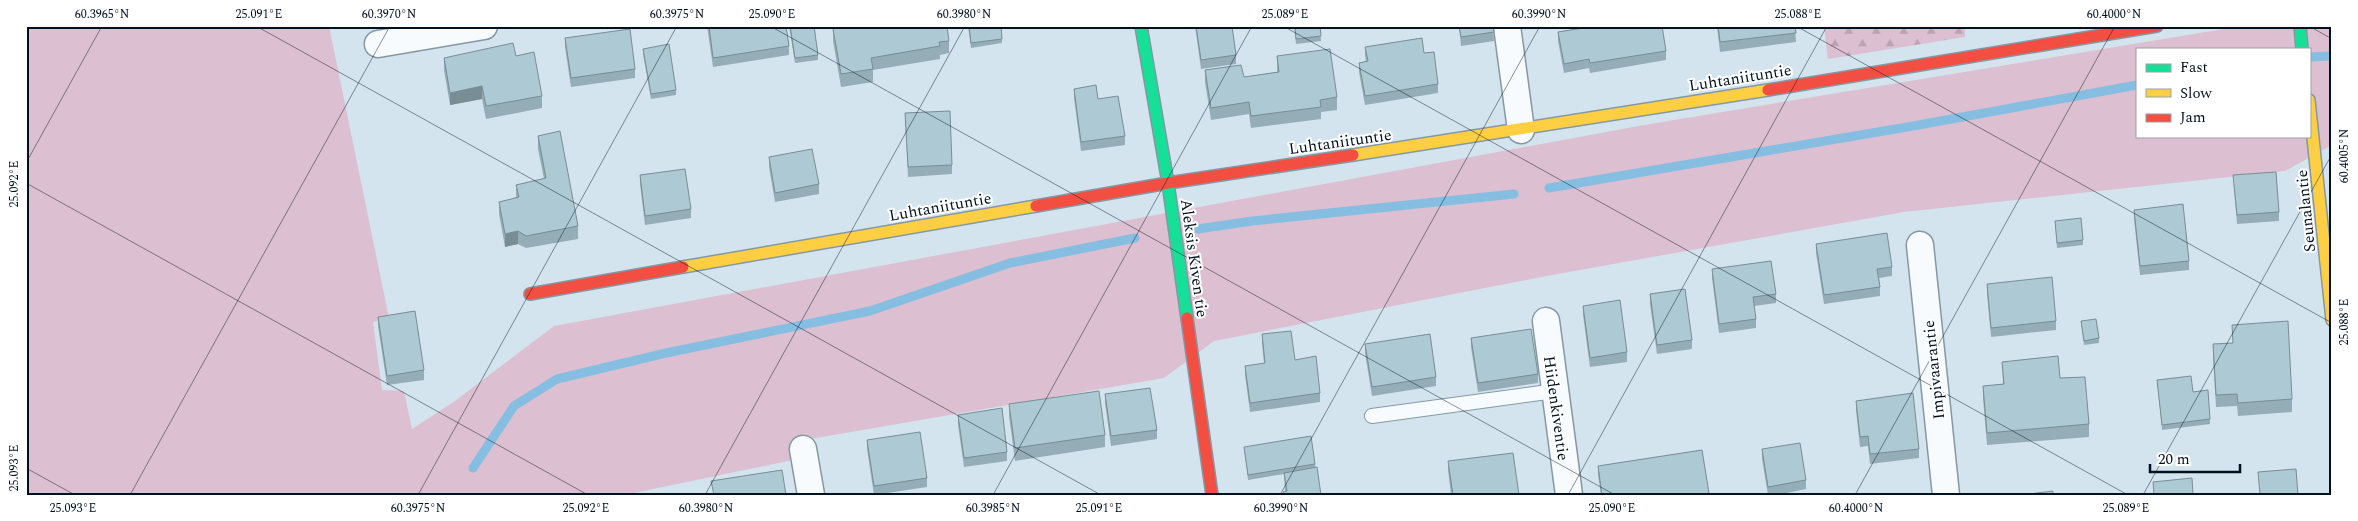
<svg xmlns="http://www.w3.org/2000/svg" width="2358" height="521" viewBox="0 0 2358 521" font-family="Spectral,serif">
  <defs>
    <pattern id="forest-firs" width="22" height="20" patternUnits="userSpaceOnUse" patternTransform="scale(1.25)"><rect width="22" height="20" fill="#dcbfd0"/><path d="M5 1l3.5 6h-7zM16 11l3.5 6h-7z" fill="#bba3b2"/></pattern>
  </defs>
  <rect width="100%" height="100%" fill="#d3e4ef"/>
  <path fill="#dcbfd0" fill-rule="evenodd" d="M26,26H329L389,318L373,322L382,390L404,391L412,429L455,401L554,326L1644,125L2242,26H2332V145L2285,171L1904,212L1552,275L1214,341L1164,378L810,439L793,460L624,495H26ZM2137,49H2309V136H2137Z"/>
  <polygon fill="url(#forest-firs)" points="1824,26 1965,26 1965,37 1828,59"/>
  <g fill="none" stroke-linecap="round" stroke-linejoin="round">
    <g stroke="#85bee1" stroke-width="9">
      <polyline points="2309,57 2332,56"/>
      <polyline points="1549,188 1913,126 2137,85"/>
      <polyline points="1198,229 1252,221 1514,194"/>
      <polyline points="473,468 514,406 557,379 666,353 870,311 1010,263 1135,238"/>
    </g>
    <g stroke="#8498a4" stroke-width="16">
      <polyline id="lane" points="1372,416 1555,391"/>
    </g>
    <g stroke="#8498a4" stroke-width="29">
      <g id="street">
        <polyline points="1507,26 1521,130"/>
        <polyline points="378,44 484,26"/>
        <polyline points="1920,245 1946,495"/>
        <polyline points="1546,321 1569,495"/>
        <polyline points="803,449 811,495"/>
      </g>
    </g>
    <g stroke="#8498a4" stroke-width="14">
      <g id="fast">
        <polyline points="1141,26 1168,183 1187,318"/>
        <polyline points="2300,26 2302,49"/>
      </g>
    </g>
    <g stroke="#8498a4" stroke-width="14">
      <g id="slow">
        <polyline points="2309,100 2332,320"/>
        <polyline points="1353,155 1768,90"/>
        <polyline points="683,267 1036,206"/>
      </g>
    </g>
    <g stroke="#8498a4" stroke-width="14">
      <g id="jam">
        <polyline points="1768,90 2157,26"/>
        <polyline points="1036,206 1168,183 1353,155"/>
        <polyline points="530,294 683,267"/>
        <polyline points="1187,318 1212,495"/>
      </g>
    </g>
    <use href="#lane" stroke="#f8fbfd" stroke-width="14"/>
    <use href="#street" stroke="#f8fbfd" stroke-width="26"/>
    <use href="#fast" stroke="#16e098" stroke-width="11"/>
    <use href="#slow" stroke="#ffcf43" stroke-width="11"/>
    <use href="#jam" stroke="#f24e42" stroke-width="11"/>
  </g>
  <g fill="#94adb6">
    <polygon points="707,26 786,26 789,46 789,55 713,67"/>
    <polygon points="789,26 814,26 818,55 818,60 795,63"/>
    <polygon points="968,26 1001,26 1002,43 971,48"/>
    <polygon points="1195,26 1232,26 1236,55 1236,64 1201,69"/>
    <polygon points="1294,26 1320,26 1321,41 1296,44"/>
    <polygon points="1459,26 1493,26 1494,41 1461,46"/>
    <polygon points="1582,26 1662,26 1666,51 1666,60 1590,73 1589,68 1564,73 1558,41 1558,32 1582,28"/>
    <polygon points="1717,26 1795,26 1796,42 1720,52"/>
    <polygon points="833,29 949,41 949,53 940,55 940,59 873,70 873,82 841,87 833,41"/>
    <polygon points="565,38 635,69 635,78 571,87 565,47"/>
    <polygon points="1365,47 1424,53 1438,84 1438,93 1365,105 1359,72 1359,63 1366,62 1365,56"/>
    <polygon points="643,49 676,90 676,95 651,99 643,54"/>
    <polygon points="516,56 542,96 542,108 486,119 482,99 450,105 444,70 444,58"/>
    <polygon points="1277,56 1337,97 1337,110 1321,112 1321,119 1251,128 1249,114 1211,120 1205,82 1205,70 1244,77 1277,72"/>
    <polygon points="1074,89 1098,99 1125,136 1125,145 1081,151 1074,98"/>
    <polygon points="905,113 952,165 952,174 908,177"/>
    <polygon points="538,136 578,226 578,239 526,248 518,244 505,247 499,214 499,202 516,198 516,185 544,179 538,149"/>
    <polygon points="769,157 819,184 819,194 775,202 769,167"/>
    <polygon points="640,175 691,209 691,218 645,225 640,184"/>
    <polygon points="2233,175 2279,212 2279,221 2237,224"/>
    <polygon points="2134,210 2189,261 2189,270 2140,275 2134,219"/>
    <polygon points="2055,221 2083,240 2083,245 2057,248"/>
    <polygon points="1816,244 1892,267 1892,276 1879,278 1880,287 1880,296 1824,304 1816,253"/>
    <polygon points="1712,269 1776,294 1776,303 1754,306 1756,319 1756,328 1719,333 1712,278"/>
    <polygon points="1987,284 2056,321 2056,330 1991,337 1987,293"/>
    <polygon points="1650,294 1692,340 1692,349 1657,354 1650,304"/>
    <polygon points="1583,306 1627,352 1627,362 1590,367 1583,315"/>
    <polygon points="378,317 424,370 424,380 387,385 378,326"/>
    <polygon points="2081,321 2099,338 2099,343 2084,345"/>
    <polygon points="2232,325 2292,399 2292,412 2238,416 2237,406 2216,407 2213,357 2213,344 2233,343"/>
    <polygon points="1262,334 1295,360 1320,393 1320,402 1250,412 1245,375 1245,366 1264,363 1262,343"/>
    <polygon points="1471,338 1538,374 1538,383 1478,392 1471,347"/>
    <polygon points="1365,344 1436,377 1436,386 1372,396 1365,353"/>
    <polygon points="2002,362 2060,378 2089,424 2089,437 1987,445 1983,398 1983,386 2003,384"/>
    <polygon points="2157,380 2193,392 2210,419 2210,424 2162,430"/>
    <polygon points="1105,394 1157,430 1157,439 1111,446 1105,403"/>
    <polygon points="1856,401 1919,449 1919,458 1870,464 1868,446 1860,447 1856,410"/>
    <polygon points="1009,404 1105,435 1105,447 1015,461 1009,416"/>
    <polygon points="958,415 1007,452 1007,461 964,467 958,425"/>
    <polygon points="867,440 927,478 927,487 874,495 867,449"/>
    <polygon points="1244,447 1315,464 1321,495 1283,495 1283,492 1285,491 1284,474 1248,480"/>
    <polygon points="1762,449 1806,480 1806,489 1777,495 1768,495 1762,459"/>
    <polygon points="1702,450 1709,495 1601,495 1598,475 1598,466"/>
    <polygon points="1448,461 1519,495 1451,495 1448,470"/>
  </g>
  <g fill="#788d94">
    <polygon points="482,86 482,99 450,105 450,93"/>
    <polygon points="518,231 518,244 505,247 505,234"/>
  </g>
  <g fill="#acc9d4" stroke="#788d94">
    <polygon points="709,26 786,26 789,46 713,58"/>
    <polygon points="790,26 814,26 818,55 795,58"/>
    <polygon points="847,26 947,26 949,41 939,42 940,46 871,58 873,69 841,74 833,29"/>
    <polygon points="969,26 1001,26 1002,39 971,43"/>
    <polygon points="1196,26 1232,26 1236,55 1201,60"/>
    <polygon points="1295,26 1320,26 1321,36 1296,39"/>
    <polygon points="1459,26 1493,26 1494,32 1461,37"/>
    <polygon points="1583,26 1662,26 1666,51 1590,63 1589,59 1564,64 1558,32 1583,28"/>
    <polygon points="1718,26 1795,26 1796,33 1720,42"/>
    <polygon points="630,29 635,69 571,78 565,38"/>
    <polygon points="1422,38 1424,53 1434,52 1438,84 1365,96 1359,63 1368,61 1365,47"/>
    <polygon points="513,43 516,56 534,52 542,96 486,106 482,86 450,93 444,58"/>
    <polygon points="669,44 676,90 651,94 643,49"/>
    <polygon points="1330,49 1337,97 1320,100 1321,107 1251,116 1249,102 1211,108 1205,70 1241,65 1244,77 1279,72 1277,56"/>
    <polygon points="1096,85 1098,99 1118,96 1125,136 1081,142 1074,89"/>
    <polygon points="950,111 952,165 908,167 905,113"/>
    <polygon points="560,131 578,226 526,236 518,231 505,234 499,202 519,197 516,185 546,178 538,136"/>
    <polygon points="812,149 819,184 775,193 769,157"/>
    <polygon points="685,169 691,209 645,216 640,175"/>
    <polygon points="2276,172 2279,212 2237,215 2233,175"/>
    <polygon points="2183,204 2189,261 2140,266 2134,210"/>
    <polygon points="2081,218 2083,240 2057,243 2055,221"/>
    <polygon points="1887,233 1892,267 1877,269 1880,287 1824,295 1816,244"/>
    <polygon points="1771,261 1776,294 1753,297 1756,319 1719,324 1712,269"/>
    <polygon points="2052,277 2056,321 1991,328 1987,284"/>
    <polygon points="1685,289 1692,340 1657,345 1650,294"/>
    <polygon points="1620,300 1627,352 1590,358 1583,306"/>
    <polygon points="415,311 424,370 387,376 378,317"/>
    <polygon points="2096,319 2099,338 2084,341 2081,321"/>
    <polygon points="2288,321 2292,399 2238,403 2237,394 2216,395 2213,344 2233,343 2232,325"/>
    <polygon points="1531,329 1538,374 1478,383 1471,338"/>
    <polygon points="1291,331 1295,360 1316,356 1320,393 1250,403 1245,366 1265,363 1262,334"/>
    <polygon points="1430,334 1436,377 1372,387 1365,344"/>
    <polygon points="2058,356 2060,378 2085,377 2089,424 1987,433 1983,386 2004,384 2002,362"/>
    <polygon points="2191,376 2193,392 2208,390 2210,419 2162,425 2157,380"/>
    <polygon points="1150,388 1157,430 1111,436 1105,394"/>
    <polygon points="1099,391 1105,435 1015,448 1009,404"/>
    <polygon points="1913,393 1919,449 1870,454 1868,436 1860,437 1856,401"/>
    <polygon points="1002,408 1007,452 964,458 958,415"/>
    <polygon points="920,432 927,478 874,486 867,440"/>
    <polygon points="1311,436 1315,464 1248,475 1244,447"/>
    <polygon points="1800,443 1806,480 1768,487 1762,449"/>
    <polygon points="1702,450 1709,493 1700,495 1602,495 1598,466"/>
    <polygon points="1513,453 1519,495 1453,495 1448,461"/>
    <polygon points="1317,467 1321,495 1284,495 1283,492 1287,491 1284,473"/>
    <polygon points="2296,469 2298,495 2260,495 2258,472"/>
    <polygon points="782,470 786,495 714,495 711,481"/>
    <polygon points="2192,478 2193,495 2154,495 2153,482"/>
    <polygon points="2053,491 2053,495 2020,495"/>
  </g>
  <path fill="none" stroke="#00111f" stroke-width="1" stroke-opacity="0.45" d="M256,26L1101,495M770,26L1615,495M1283,26L2128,495M1796,26L2332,323M2309,26L2332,39M26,163L102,26M26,183L588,495M26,468L75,495M130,495L390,26M418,495L677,26M705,495L965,26M993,495L1252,26M1280,495L1540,26M1568,495L1827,26M1855,495L2115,26M2143,495L2332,154"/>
  <g text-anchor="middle" stroke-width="4" stroke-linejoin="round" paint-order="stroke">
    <g font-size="16" fill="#00111f" stroke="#fff">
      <text transform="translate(1740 77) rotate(-9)" y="6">Luhtaniituntie</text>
      <text transform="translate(1340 141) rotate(-8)" y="6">Luhtaniituntie</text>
      <text transform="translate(940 206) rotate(-10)" y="6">Luhtaniituntie</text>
      <text transform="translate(2305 211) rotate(-96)" y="6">Seunalantie</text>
      <text transform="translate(1195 258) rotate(82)" y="6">Aleksis Kiven tie</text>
      <text transform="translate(1933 370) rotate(-96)" y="6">Impivaarantie</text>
      <text transform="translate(1557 408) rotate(82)" y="6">Hiidenkiventie</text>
    </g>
  </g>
  <rect width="2358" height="521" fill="none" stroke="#ffffff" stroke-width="55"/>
  <rect x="2136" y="48" width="175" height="90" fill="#ffffff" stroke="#99a0a5"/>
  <rect x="2146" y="64" width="25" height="8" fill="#16e098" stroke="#99a0a5"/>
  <text x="2180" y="72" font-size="15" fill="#00111f">Fast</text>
  <rect x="2146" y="89" width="25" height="8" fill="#ffcf43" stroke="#99a0a5"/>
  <text x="2180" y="98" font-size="15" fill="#00111f">Slow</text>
  <rect x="2146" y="114" width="25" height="8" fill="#f24e42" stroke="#99a0a5"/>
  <text x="2180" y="122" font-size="15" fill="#00111f">Jam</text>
  <path d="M2150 464v8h90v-8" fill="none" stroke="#00111f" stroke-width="2.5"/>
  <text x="2158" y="464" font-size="15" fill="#00111f" stroke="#ffffff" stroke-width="4" paint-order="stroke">20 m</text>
  <rect x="28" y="28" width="2302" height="466" fill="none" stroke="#00111f" stroke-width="2"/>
  <g font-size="12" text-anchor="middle" fill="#00111f">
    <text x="102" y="18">60.3965°N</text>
    <text x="259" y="18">25.091°E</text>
    <text x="389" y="18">60.3970°N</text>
    <text x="677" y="18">60.3975°N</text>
    <text x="772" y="18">25.090°E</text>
    <text x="964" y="18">60.3980°N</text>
    <text x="1285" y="18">25.089°E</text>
    <text x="1539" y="18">60.3990°N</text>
    <text x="1798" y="18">25.088°E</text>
    <text x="2114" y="18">60.4000°N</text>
    <text transform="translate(2344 156) rotate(-90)" y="4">60.4005°N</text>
    <text transform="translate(14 184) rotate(-90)" y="4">25.092°E</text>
    <text transform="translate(2344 322) rotate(-90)" y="4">25.088°E</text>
    <text transform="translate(14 468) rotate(-90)" y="4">25.093°E</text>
    <text x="73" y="512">25.093°E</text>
    <text x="418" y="512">60.3975°N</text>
    <text x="586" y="512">25.092°E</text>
    <text x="706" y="512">60.3980°N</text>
    <text x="993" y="512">60.3985°N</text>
    <text x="1099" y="512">25.091°E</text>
    <text x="1281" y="512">60.3990°N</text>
    <text x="1612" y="512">25.090°E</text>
    <text x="1856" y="512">60.4000°N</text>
    <text x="2126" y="512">25.089°E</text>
  </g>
</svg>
